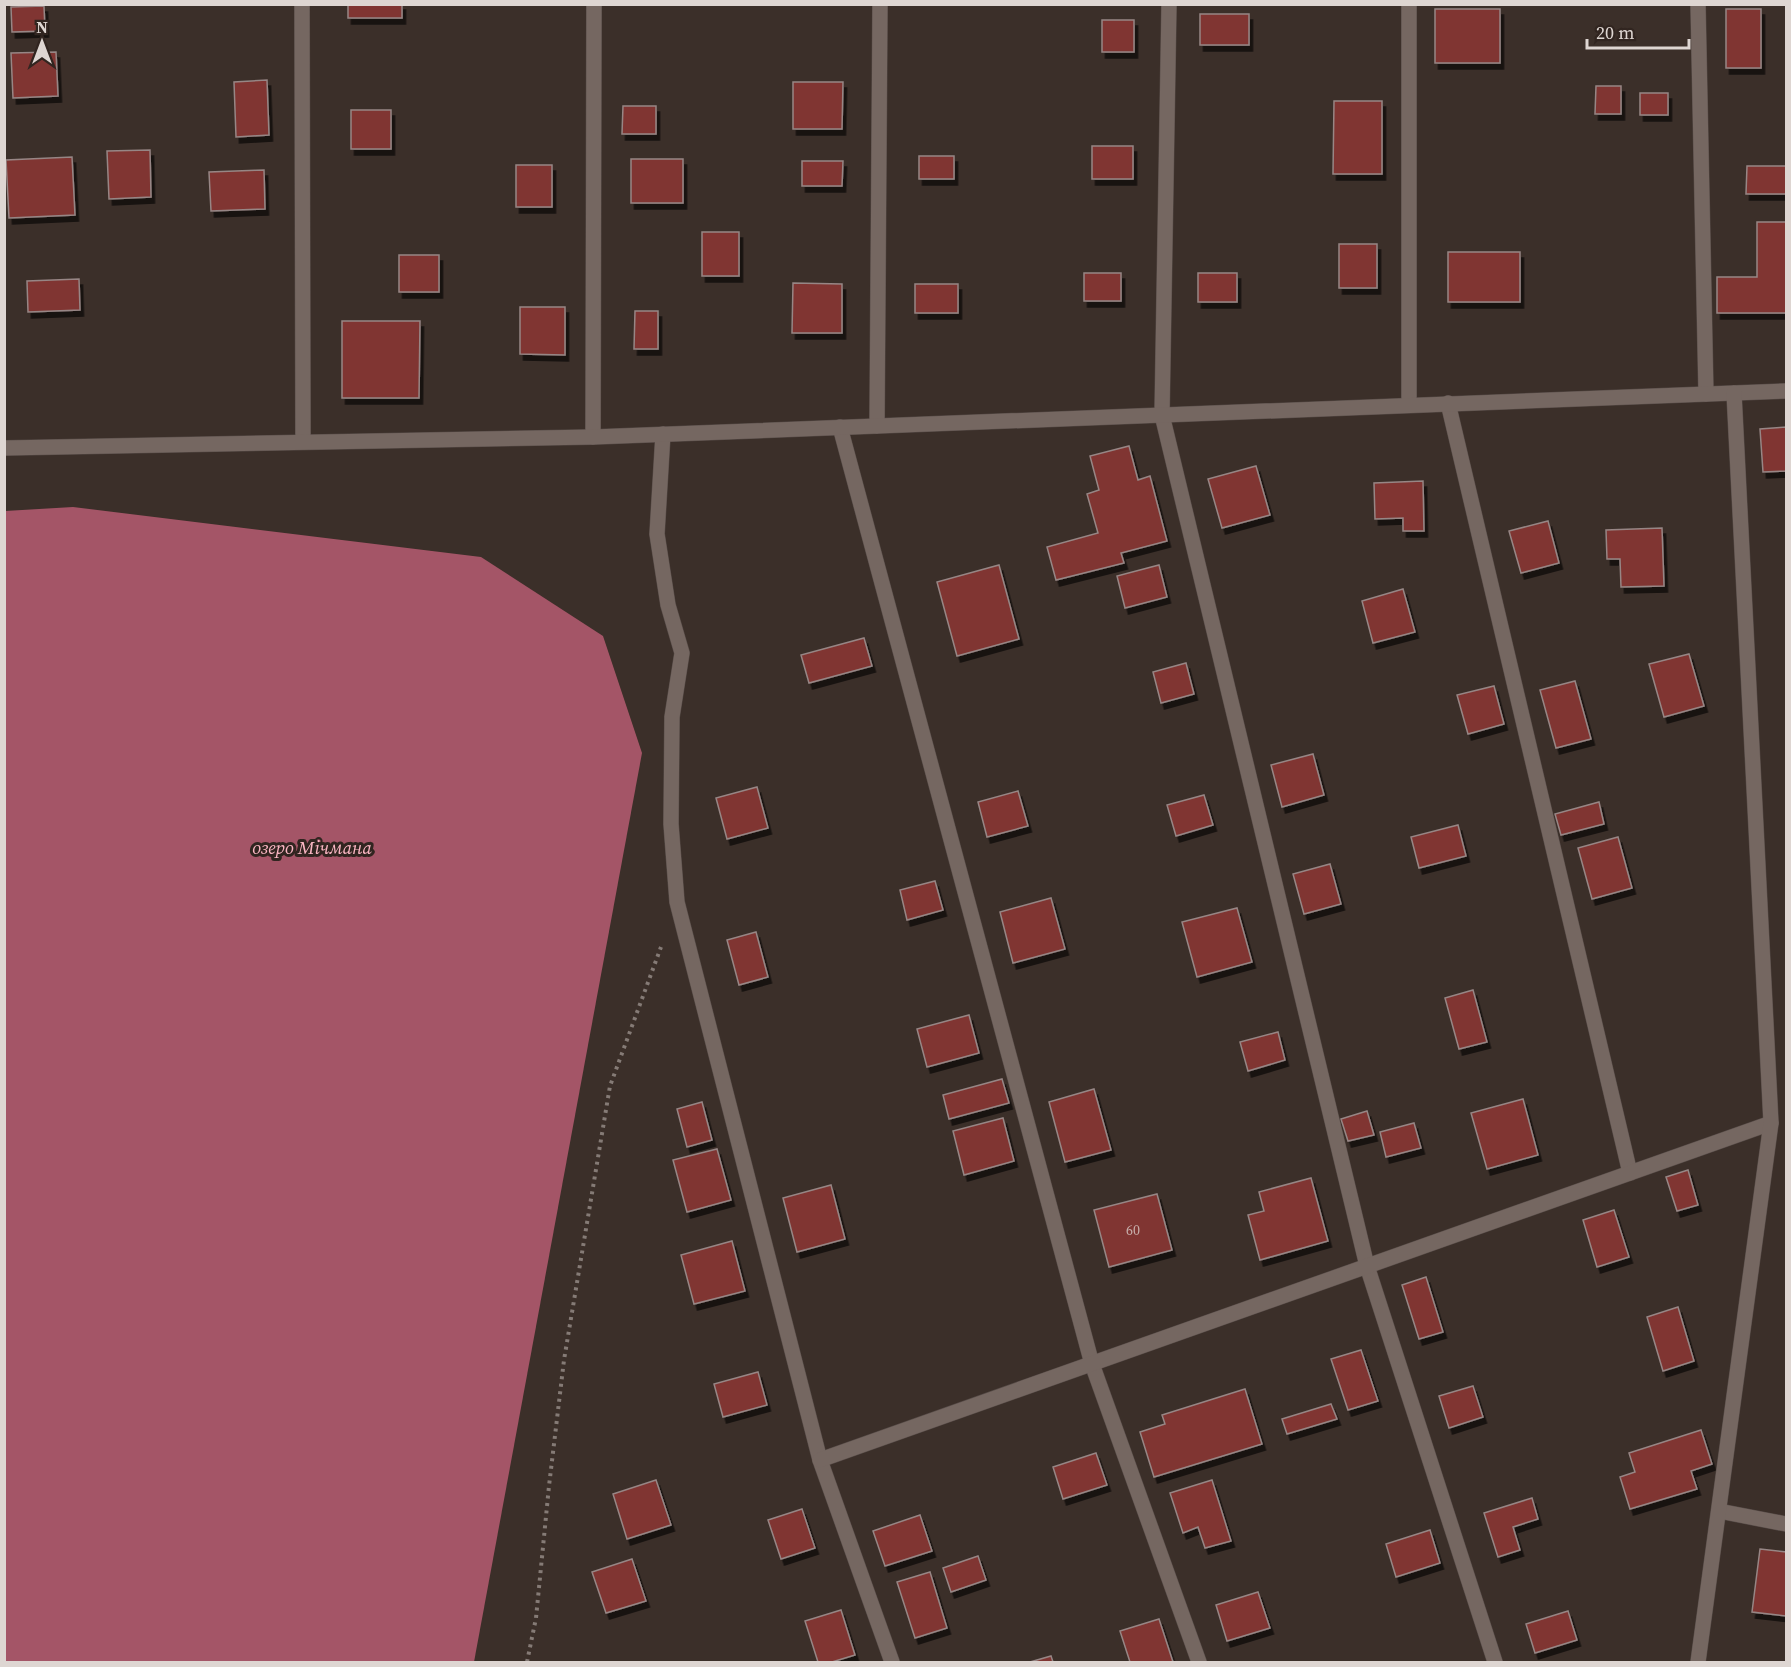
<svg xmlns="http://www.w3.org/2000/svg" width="1791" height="1667" viewBox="0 0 1791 1667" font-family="'Source Serif 4',serif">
  <defs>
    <filter id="shadow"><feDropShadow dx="3.5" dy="6" stdDeviation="0" flood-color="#0009"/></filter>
  </defs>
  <rect width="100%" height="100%" fill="#3b2f29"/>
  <polygon fill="#a45567" points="73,507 481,557 603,636 642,753 474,1662 5,1662 5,511"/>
  <g fill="#803531" stroke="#978685" stroke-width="1.5" filter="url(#shadow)">
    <rect x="348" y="4" width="54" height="14"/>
    <polygon points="44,6 45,31 12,32 11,7"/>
    <rect x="1435" y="9" width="65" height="54"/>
    <rect x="1726" y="9" width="35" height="59"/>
    <rect x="1200" y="14" width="49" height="31"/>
    <rect x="1102" y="20" width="32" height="32"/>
    <polygon points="56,52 58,96 13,98 11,53"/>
    <polygon points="267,80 269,135 236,137 234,82"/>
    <polygon points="793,82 843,82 842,129 793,129"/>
    <polygon points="1596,86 1621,86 1621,114 1595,114"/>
    <rect x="1640" y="93" width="28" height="22"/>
    <polygon points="1334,101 1382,101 1382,174 1333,174"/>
    <polygon points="623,106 656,106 656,134 622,134"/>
    <rect x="351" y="110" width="40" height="39"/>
    <rect x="1092" y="146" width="41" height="33"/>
    <polygon points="150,150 151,197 109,199 107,151"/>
    <rect x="919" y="156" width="35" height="23"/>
    <polygon points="72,157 75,215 9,218 6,160"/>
    <rect x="631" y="159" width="52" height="44"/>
    <polygon points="802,161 843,161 842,186 802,186"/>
    <rect x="516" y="165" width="36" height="42"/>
    <polygon points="1747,166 1786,166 1786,194 1746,194"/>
    <polygon points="264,170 265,209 211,211 209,172"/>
    <polygon points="1757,222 1786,222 1786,313 1717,313 1717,277 1757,277"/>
    <rect x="702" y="232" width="37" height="44"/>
    <rect x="1339" y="244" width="38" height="44"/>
    <rect x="1448" y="252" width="72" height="50"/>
    <rect x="399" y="255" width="40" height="37"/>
    <rect x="1084" y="273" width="37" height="28"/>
    <rect x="1198" y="273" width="39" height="29"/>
    <polygon points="79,279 80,310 28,312 27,281"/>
    <polygon points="793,283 842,284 842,333 792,333"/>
    <rect x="915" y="284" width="43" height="29"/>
    <polygon points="520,307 565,307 565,355 520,354"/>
    <polygon points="635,311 658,311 658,349 634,349"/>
    <polygon points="342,321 420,321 419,398 342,398"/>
    <polygon points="1786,427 1786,471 1763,472 1760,429"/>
    <polygon points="1129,446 1138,480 1150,476 1167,541 1121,553 1124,563 1056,580 1047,547 1098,533 1087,494 1099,490 1090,456"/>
    <polygon points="1256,466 1270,515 1222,528 1208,479"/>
    <polygon points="1423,481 1424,531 1403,531 1403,518 1375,519 1374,483"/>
    <polygon points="1548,521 1559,563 1521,573 1509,531"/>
    <polygon points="1662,528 1664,586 1621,587 1620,559 1607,559 1606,530"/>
    <polygon points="999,565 1019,639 957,656 937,582"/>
    <polygon points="1159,565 1167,597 1125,608 1117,576"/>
    <polygon points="1403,589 1415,632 1373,643 1362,601"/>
    <polygon points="864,638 872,666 809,683 801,655"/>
    <polygon points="1689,654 1704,706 1664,717 1649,664"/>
    <polygon points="1186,663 1194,694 1161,703 1153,672"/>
    <polygon points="1575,681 1591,739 1556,748 1540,690"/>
    <polygon points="1494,686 1504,724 1468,734 1457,695"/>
    <polygon points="1313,754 1324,795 1282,807 1271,765"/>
    <polygon points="757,787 768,828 727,839 716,798"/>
    <polygon points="1018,791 1028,826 987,837 978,802"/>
    <polygon points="1204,795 1213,825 1176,836 1167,805"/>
    <polygon points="1599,802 1604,824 1561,835 1555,814"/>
    <polygon points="1458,825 1466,856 1419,868 1411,837"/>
    <polygon points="1618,837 1632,888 1592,899 1578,848"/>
    <polygon points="1330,864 1341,904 1304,914 1293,874"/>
    <polygon points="935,881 943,910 907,920 900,890"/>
    <polygon points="1051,898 1065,949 1013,963 1000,912"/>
    <polygon points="1237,908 1252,962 1197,977 1182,922"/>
    <polygon points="756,932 768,977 739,985 727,940"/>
    <polygon points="1473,990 1487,1042 1459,1049 1445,998"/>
    <polygon points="969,1015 979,1053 927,1067 917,1029"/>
    <polygon points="1278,1032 1285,1060 1248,1071 1240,1042"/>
    <polygon points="1002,1079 1009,1103 949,1119 943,1095"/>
    <polygon points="1094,1089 1111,1150 1065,1162 1049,1102"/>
    <polygon points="1523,1099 1538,1155 1487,1169 1471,1113"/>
    <polygon points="702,1102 712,1140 687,1147 677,1109"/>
    <polygon points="1367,1111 1374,1135 1348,1141 1341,1119"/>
    <polygon points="1003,1118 1014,1161 964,1175 953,1131"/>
    <polygon points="1414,1123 1421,1148 1386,1157 1380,1132"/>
    <polygon points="717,1149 731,1200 687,1212 673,1160"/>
    <polygon points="1688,1170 1698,1205 1677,1211 1666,1177"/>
    <polygon points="1311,1178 1328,1241 1260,1260 1248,1215 1264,1211 1259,1192"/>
    <polygon points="831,1185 845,1239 797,1252 783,1198"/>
    <polygon points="1157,1194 1172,1250 1109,1267 1094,1210"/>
    <polygon points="1614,1210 1629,1257 1597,1267 1583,1220"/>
    <polygon points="732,1241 745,1291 694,1304 681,1255"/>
    <polygon points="1426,1277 1443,1332 1419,1339 1402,1285"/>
    <polygon points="1678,1307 1694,1361 1663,1371 1647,1317"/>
    <polygon points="1361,1350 1378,1401 1348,1410 1331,1359"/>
    <polygon points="758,1372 767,1405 723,1417 714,1384"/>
    <polygon points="1473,1386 1483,1417 1449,1428 1439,1396"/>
    <polygon points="1245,1389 1262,1444 1154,1477 1140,1432 1165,1424 1162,1415"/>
    <polygon points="1331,1404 1337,1419 1287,1434 1282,1419"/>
    <polygon points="1701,1430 1712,1464 1691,1471 1697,1489 1630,1509 1620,1477 1635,1472 1629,1453"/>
    <polygon points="1096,1453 1107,1485 1063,1499 1053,1467"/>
    <polygon points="656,1480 671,1525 627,1539 613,1494"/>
    <polygon points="1212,1480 1231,1541 1205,1548 1198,1527 1183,1533 1170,1493"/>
    <polygon points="1532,1498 1538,1519 1513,1527 1520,1550 1498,1557 1484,1513"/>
    <polygon points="802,1509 815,1548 781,1559 768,1520"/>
    <polygon points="920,1515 932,1551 885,1566 873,1531"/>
    <polygon points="1430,1530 1440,1563 1396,1577 1386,1544"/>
    <polygon points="1760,1549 1786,1552 1786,1616 1752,1612"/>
    <polygon points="978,1556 986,1580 951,1592 943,1568"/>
    <polygon points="632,1559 646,1601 606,1613 592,1572"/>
    <polygon points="930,1572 947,1628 915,1638 897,1582"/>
    <polygon points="1258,1592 1270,1628 1227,1641 1216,1605"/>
    <polygon points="841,1610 855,1655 832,1662 818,1662 805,1621"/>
    <polygon points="1568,1611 1577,1640 1535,1653 1526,1624"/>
    <polygon points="1159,1619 1173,1662 1130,1662 1120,1631"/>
    <polygon points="1051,1656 1053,1662 1030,1662"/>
  </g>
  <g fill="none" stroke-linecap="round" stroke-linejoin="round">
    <g stroke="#574c48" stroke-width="16">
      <g id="street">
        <polyline points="302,4 303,441"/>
        <polyline points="1169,4 1162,415 1367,1266 1495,1662"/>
        <polyline points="1409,4 1409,405"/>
        <polyline points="1698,4 1706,394"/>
        <polyline points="1448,403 1630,1173"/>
        <polyline points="877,426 880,4"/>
        <polyline points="840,427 1092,1364 1199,1662"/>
        <polyline points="663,434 657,534 668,605 682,653 672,717 671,824 677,902 820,1460 892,1662"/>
        <polyline points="593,437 594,4"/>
        <polyline points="4,448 593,437 1786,391"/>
        <polyline points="820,1460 1771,1123"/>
        <polyline points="1719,1511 1786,1524"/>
        <polyline points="1698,1662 1771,1123 1734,393"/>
      </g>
    </g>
    <polyline stroke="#857b76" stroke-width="4" stroke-dasharray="3 4.5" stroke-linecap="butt" points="527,1662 536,1618 549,1486 564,1360 610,1086 661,947"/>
    <use href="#street" stroke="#756761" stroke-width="15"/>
  </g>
  <g text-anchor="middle" stroke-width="6" stroke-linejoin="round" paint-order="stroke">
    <g font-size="14" fill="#c6aeaa">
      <text x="1133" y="1235">60</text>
    </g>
    <g font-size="18" font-style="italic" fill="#fcb7c4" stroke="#312520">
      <text x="312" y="854">озеро Мічмана</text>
    </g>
  </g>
  <rect width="1791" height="1667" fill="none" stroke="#ded6d2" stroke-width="12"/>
  <g transform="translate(42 42)" stroke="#312520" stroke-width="4.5" paint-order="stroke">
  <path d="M0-4.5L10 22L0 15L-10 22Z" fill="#ded6d2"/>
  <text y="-9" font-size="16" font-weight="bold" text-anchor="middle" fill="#ded6d2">N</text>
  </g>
  <path d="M1587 39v9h102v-9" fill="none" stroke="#ded6d2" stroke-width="3"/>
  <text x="1596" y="39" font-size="18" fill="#ded6d2" stroke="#312520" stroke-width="4.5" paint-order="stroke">20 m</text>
</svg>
